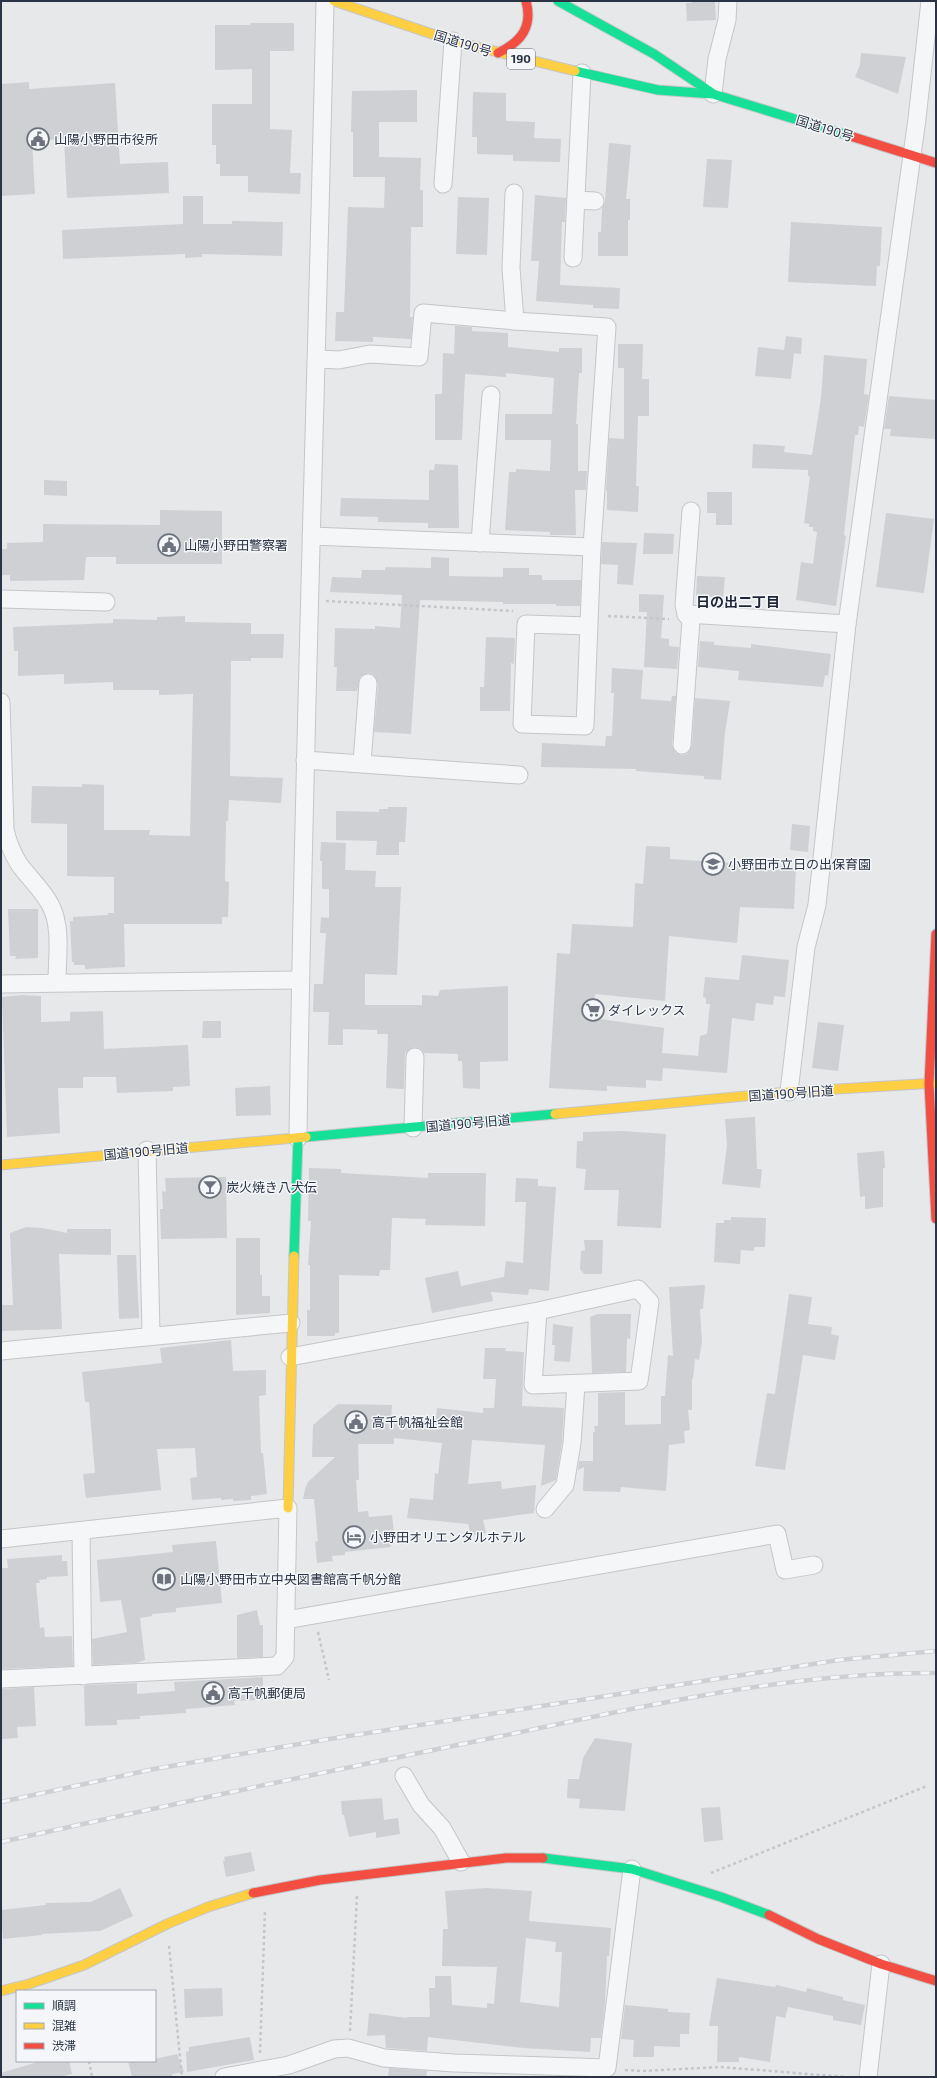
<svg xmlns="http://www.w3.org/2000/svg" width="937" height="2078" viewBox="0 0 937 2078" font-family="'Exo 2','Noto Sans JP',sans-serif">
  <rect width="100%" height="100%" fill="#e6e8ea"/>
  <g fill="#ced0d3" fill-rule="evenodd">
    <polygon points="692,1 715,1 716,20 687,21 686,3 692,3"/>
    <polygon points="250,23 294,23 294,51 270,51 270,129 292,130 290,173 301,173 300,194 248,192 248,176 220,176 220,164 216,164 216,145 212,145 212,104 252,104 252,69 215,70 215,25 250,25"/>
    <polygon points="861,53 906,57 898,94 855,77 860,65"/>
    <polygon points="29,82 29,89 115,83 120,164 168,162 169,193 67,198 64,139 32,141 35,194 1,196 1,84"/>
    <polygon points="417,90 417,122 379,122 379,157 421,158 420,190 423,190 423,227 411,227 410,317 413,317 411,339 373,337 373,342 335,341 336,312 344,312 348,207 384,208 385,177 353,177 353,132 351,132 352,91"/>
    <polygon points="473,92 506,93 506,121 535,122 534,138 561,139 560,162 513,161 513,155 477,154 477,137 472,137"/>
    <polygon points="609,143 631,145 626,199 630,199 630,220 628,220 628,256 598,256 598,232 601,232 602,208 605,202"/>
    <polygon points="707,159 732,160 728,208 703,207"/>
    <polygon points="535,195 566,198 565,222 562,222 560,285 620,288 619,309 593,308 593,305 536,301 539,261 531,261"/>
    <polygon points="183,196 203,196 203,224 232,224 232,221 283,222 282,256 202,254 202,257 185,258 185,254 63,259 62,230 183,224"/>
    <polygon points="458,197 489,198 487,255 456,254"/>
    <polygon points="791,222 882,227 880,266 877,266 876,286 788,282"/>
    <polygon points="455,326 472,327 472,331 508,333 508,347 559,352 559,348 582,348 582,373 579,373 576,424 578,424 578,471 587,471 586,490 575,490 576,535 550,535 550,532 505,530 509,472 516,472 516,469 550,471 551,440 505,440 505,414 552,414 554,378 506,373 506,377 465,374 462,440 435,440 435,394 442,394 443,353 454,354"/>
    <polygon points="786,336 802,338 801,354 794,353 791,379 755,376 758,347 784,350"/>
    <polygon points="618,344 643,344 642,379 649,379 649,416 638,416 636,486 639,486 638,512 607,510 607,491 606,491 609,438 624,439 624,368 618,368"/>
    <polygon points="824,355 867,359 864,394 869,395 864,427 859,426 858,435 855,435 844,535 846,536 836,606 796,600 801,562 813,564 817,532 813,531 813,527 809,527 809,524 804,523 810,476 808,476 808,470 752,468 753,444 785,446 784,452 812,455 821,398"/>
    <polygon points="889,396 936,400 936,439 890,436 891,429 884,429"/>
    <polygon points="435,464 458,465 459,528 428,528 428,523 378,522 378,517 340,516 341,498 429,500 429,470 434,470"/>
    <polygon points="44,480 67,481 67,496 44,495"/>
    <polygon points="707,492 732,492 732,525 716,525 716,513 707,513"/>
    <polygon points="160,510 222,511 222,564 116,564 116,557 86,557 84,580 10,581 10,575 1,575 1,549 7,549 7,543 43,542 43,524 160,525"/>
    <polygon points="886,513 934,519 924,593 876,587"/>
    <polygon points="644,533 674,534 673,554 643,554"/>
    <polygon points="602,542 637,543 633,585 617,584 618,565 601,564"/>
    <polygon points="431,557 449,558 449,576 503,577 503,568 529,568 529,575 542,575 542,580 581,580 580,606 556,606 556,604 503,604 503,602 420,600 411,734 374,732 378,684 374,675 368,673 360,677 357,691 336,691 337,667 334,667 335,628 375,629 375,626 400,628 402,595 330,592 332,577 361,578 362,570 385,570 385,567 431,568"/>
    <polygon points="697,576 725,577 723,598 696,596"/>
    <polygon points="639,594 664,595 661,638 669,639 669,646 679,647 677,669 644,667 647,612 639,612"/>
    <polygon points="185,616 185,622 251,623 251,634 284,634 283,658 251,658 251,661 231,661 230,776 283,778 281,803 229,800 228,821 226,821 225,881 229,882 228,917 222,917 222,924 124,924 125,967 85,969 85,965 74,965 74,962 72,962 70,921 73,921 73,917 108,915 108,913 114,913 114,877 67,876 67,824 31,823 32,786 82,787 82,784 104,785 104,830 150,830 149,835 190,836 193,694 159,695 159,690 113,690 113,682 64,684 64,674 18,676 18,651 14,651 13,627 113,623 113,619 157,620 157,617"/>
    <polygon points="486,637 515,638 514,664 511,663 510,711 480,711 480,687 484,687"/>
    <polygon points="700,641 714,642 714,645 751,648 751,644 831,654 828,676 825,675 823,687 738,680 739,671 698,667"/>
    <polygon points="612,668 643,670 641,699 671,701 672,696 676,696 672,745 676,753 681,755 687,754 692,746 695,698 730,701 725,733 721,780 704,779 704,776 636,771 636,769 541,767 542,743 605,746 606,736 612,736 614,693 611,693"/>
    <polygon points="388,807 407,807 405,842 399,842 399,855 376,855 377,841 336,840 336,811 379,812 379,809 388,809"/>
    <polygon points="792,824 810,826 808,852 790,850"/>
    <polygon points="321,842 346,843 345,870 376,871 375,887 401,887 397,975 365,974 365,1005 422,1005 422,995 438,996 440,990 508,986 508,1061 480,1062 480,1089 463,1088 462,1061 458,1061 458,1054 424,1053 421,1049 415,1047 405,1053 404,1089 386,1088 388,1034 377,1034 377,1030 343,1029 343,1045 328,1045 329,1012 313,1012 314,984 323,984 326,933 320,933 321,917 329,918 329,889 322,889 322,861 320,861"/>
    <polygon points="646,846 670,847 670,859 796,867 794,909 740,907 737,943 669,936 665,1001 595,994 593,1018 664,1028 662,1053 698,1056 700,1036 707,1034 710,1004 706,1004 706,998 703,997 705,977 739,980 742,955 789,960 785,997 774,996 773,1005 756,1003 754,1021 732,1018 727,1073 663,1068 662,1081 646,1080 646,1088 607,1086 607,1091 549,1088 557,953 570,954 572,924 633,927 635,883 643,884"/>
    <polygon points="8,909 38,909 38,958 15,959 16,956 10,956"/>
    <polygon points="23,995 41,996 41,1022 70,1021 70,1012 103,1011 104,1049 188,1045 190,1086 173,1087 173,1091 117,1093 116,1077 83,1077 83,1088 58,1088 60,1133 7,1137 2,997"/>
    <polygon points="203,1021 221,1021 221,1038 202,1038"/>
    <polygon points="818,1022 844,1025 838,1071 812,1068"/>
    <polygon points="270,1086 271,1115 236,1116 235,1088"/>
    <polygon points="755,1117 757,1169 762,1169 760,1188 722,1184 727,1146 725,1119"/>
    <polygon points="622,1131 666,1134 661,1228 617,1226 619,1190 584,1190 586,1169 576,1168 577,1141 583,1141 583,1132"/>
    <polygon points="884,1151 885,1168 883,1168 883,1207 865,1209 865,1196 860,1197 857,1153"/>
    <polygon points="309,1168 341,1169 341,1173 428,1178 428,1173 486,1173 485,1226 425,1225 426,1219 392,1218 390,1270 380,1270 379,1276 339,1275 339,1333 335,1333 335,1336 307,1336 307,1310 310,1310 310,1265 308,1265 311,1221 308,1221"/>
    <polygon points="226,1177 227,1238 161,1239 160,1209 163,1209 162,1191 166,1192 165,1178"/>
    <polygon points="516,1178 538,1179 538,1186 556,1187 549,1291 529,1289 528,1295 491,1292 493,1301 432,1313 425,1278 458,1271 461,1286 504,1277 506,1261 523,1263 526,1202 515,1202"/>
    <polygon points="731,1217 766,1218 765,1247 754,1247 754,1251 741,1250 740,1264 714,1262 716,1223 724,1223 724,1220 731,1220"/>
    <polygon points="26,1227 43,1228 67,1233 67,1229 111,1229 111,1255 59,1254 62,1329 1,1331 1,1305 13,1305 10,1233"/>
    <polygon points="236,1238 260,1238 260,1275 262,1275 262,1296 270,1296 270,1313 236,1315"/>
    <polygon points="584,1240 603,1240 602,1274 584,1274 580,1269 581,1251 585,1250"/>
    <polygon points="117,1255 136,1255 139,1318 119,1319"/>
    <polygon points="705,1285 703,1309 700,1309 702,1342 699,1360 695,1359 693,1379 692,1379 692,1410 688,1410 690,1430 684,1431 685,1443 669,1445 666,1491 621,1487 620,1492 583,1491 584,1467 578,1470 579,1461 593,1461 593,1432 595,1432 594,1426 598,1426 598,1393 625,1392 625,1425 661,1424 661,1396 665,1396 668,1355 673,1356 669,1287"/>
    <polygon points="789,1294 812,1297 808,1324 832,1327 831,1334 839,1336 835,1360 803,1355 785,1470 755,1466 767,1393 775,1394"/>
    <polygon points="597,1314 631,1314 630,1339 627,1338 626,1372 592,1373 590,1317"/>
    <polygon points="553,1324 573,1327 570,1362 554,1361 555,1345 552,1345"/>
    <polygon points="231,1340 233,1371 266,1370 266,1395 259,1396 261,1453 263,1453 267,1494 251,1496 251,1500 233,1501 233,1499 221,1500 221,1498 192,1500 190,1478 197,1477 195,1448 157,1449 161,1490 86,1498 83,1474 95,1473 89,1402 85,1402 82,1372 162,1363 160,1348"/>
    <polygon points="485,1348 506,1348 505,1351 524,1352 522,1406 564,1408 562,1442 556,1480 541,1486 545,1445 472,1440 468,1484 501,1481 502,1489 536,1485 534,1513 483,1520 486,1533 471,1536 468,1524 407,1518 410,1498 433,1500 435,1473 438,1474 442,1443 394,1438 394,1444 358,1444 359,1480 356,1480 358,1512 368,1511 369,1517 392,1515 394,1532 390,1532 391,1547 345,1552 345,1555 332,1556 333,1561 317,1563 315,1542 318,1541 314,1499 303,1499 305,1489 308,1482 335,1457 312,1457 313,1425 338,1404 392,1405 391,1419 419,1419 420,1417 436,1419 437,1408 483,1413 483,1408 494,1408 496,1379 483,1379"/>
    <polygon points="216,1541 222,1603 176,1608 176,1612 152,1614 152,1616 140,1618 145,1660 136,1663 93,1665 92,1639 127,1632 121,1600 100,1602 97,1560 173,1552 172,1545"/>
    <polygon points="62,1555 62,1561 67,1561 68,1576 47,1577 47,1579 39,1580 40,1583 36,1583 40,1628 44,1627 45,1637 72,1636 73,1666 1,1669 1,1568 8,1568 7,1559"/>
    <polygon points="257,1610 260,1625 263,1625 263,1657 237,1658 237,1615"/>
    <polygon points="263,1677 263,1700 234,1701 235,1705 186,1709 186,1713 140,1716 140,1719 117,1720 117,1725 85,1726 84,1686 87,1685 137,1683 137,1694 175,1691 174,1682"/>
    <polygon points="34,1687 36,1726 17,1727 18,1738 1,1739 1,1689"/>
    <polygon points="595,1738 632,1743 625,1811 579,1808 580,1799 567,1798 568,1779 579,1779 583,1758"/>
    <polygon points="382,1798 384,1820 398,1818 400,1834 376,1838 376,1832 349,1837 344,1815 342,1815 341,1801"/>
    <polygon points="720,1807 723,1840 704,1842 701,1808"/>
    <polygon points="251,1852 255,1871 226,1877 223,1861 225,1861 224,1857"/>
    <polygon points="120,1888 133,1916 100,1931 42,1934 42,1935 3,1939 1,1910 46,1905 46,1903 91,1902"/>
    <path d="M487,1888L532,1891L529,1921L611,1928L609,1956H607L605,2004L601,2038H591L590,2052L524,2048L428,2037L427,2051L386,2048L385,2035L367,2036L369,2013L407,2018V2017H430L429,1988H435V1976H451L452,2005L487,2008V2003L494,2004L497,1967L442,1966L443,1929H448L445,1891ZM526,1938L556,1942L555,1952H562L559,2007L520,2002Z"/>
    <polygon points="717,1978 775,1987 776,1985 806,1992 807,1988 843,1997 843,2000 865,2005 861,2025 833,2020 833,2016 788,2007 785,2018 776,2016 770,2062 739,2057 739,2062 717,2062 718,2026 709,2026"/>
    <polygon points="222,1988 223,2016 185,2018 184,1989"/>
    <polygon points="625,2005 668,2009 668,2012 690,2013 689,2034 680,2034 680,2047 654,2046 654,2057 633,2057 634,2040 621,2039"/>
    <polygon points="250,2037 254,2060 187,2072 186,2052 189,2051 189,2047"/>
    <polygon points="177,2054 184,2072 172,2074 173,2077 132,2077 128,2061 155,2061 155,2059"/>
    <polygon points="41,2061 69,2061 72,2074 59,2077 1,2077 1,2073"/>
    <polygon points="389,2068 427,2071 426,2077 388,2077"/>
  </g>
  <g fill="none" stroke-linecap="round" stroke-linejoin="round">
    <g stroke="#c4c6c8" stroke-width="19">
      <g id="street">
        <polyline points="713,94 717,59 727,20 728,1"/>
        <polyline points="443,184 453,41"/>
        <polyline points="514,193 511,268 515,321"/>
        <polyline points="576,200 595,201"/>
        <polyline points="573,258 582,73"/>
        <polyline points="317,359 339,360 370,354 419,357 423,313 515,321 607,327 592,547 585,726 522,724 526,624 589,626"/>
        <polyline points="691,511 684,605 686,614 847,624"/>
        <polyline points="311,536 592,547"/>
        <polyline points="480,543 491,395"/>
        <polyline points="1,599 106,602"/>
        <path d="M1,702L5,830C8,842 12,853 19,864C29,878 43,890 51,906C62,928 57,958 57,982"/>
        <polyline points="682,745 691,620 686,614"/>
        <polyline points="305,760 519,775"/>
        <polyline points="362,763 368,683"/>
        <polyline points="1,984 300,980"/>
        <polyline points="789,1092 806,947 817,905 847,624 917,119 930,1"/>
        <polyline points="413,1128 415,1057"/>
        <path d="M298,1138C303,759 317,380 325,1"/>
        <polyline points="147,1150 151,1335"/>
        <polyline points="1,1351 291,1323"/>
        <polyline points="290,1357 538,1311 638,1289 650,1302 639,1381 533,1385 538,1311"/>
        <polyline points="545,1509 565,1485 572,1443 576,1384"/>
        <polyline points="81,1531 83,1676"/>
        <polyline points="1,1539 288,1508 285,1657 277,1666 1,1679"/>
        <polyline points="286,1620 777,1534 785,1570 814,1565"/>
        <polyline points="404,1776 421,1805 442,1828 461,1862"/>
        <polyline points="224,2077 289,2065 334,2049 348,2048 384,2058 454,2063 607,2068 632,1869"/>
        <polyline points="868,2077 881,1964"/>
      </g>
    </g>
    <g stroke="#c4c6c8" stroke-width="11">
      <g id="fast">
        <polyline points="558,1 654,54 712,93"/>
        <polyline points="575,71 658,90 713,94 847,135"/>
        <polyline points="306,1137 555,1114"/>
        <polyline points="294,1256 298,1138"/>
        <polyline points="543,1858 632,1869 721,1897 769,1915"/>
      </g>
    </g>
    <g stroke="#c4c6c8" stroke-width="11">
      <g id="slow">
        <polyline points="334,1 453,41 575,71"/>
        <polyline points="555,1114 789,1092 936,1083"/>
        <polyline points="1,1165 306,1137"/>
        <polyline points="288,1508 294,1256"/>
        <polyline points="1,1991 29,1984 84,1965 167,1924 208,1907 253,1893"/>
      </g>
    </g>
    <g stroke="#c4c6c8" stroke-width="11">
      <g id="jam">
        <path d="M498,53C521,42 533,27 526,1"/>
        <polyline points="847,135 936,163"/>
        <polyline points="936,934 929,1084 936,1219"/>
        <polyline points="253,1893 320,1880 506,1858 543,1858"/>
        <polyline points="769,1915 818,1939 881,1964 936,1981"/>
      </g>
    </g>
    <g stroke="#c5c6ca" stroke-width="2.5" stroke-dasharray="3 3" stroke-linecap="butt">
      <polyline points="326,601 513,611"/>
      <polyline points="608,616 669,619"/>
      <polyline points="318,1632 329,1680"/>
      <polyline points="711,1873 927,1786"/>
      <polyline points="169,1946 182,2077"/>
      <polyline points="350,2031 357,1896"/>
      <polyline points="260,2053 265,1910"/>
      <polyline points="89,2061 92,2077"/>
      <polyline points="625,2070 642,2071 721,2067 846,2077"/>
    </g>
    <use href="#street" stroke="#f5f6f7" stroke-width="17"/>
    <use href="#fast" stroke="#16e098" stroke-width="9"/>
    <use href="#slow" stroke="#ffcf43" stroke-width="9"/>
    <use href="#jam" stroke="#f24e42" stroke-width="9"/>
    <g stroke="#cecfd2" stroke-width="4.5">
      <g id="rail">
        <polyline points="1,1802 154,1769 323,1740 839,1660 936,1651"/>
        <path d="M1,1842C168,1805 334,1770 502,1736C645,1706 789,1672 936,1673"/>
      </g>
    </g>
    <use href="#rail" stroke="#f4f6f9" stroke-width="3" stroke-dasharray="9" stroke-linecap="butt"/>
  </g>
  <defs>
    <g id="civic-ring" transform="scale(1.15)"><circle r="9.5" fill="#f4f6f9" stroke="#6c737f" stroke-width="1.5"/><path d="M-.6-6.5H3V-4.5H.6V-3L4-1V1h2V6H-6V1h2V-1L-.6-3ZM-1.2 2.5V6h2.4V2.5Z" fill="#6c737f"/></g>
    <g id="school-ring" transform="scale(1.15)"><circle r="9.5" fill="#f4f6f9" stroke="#6c737f" stroke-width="1.5"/><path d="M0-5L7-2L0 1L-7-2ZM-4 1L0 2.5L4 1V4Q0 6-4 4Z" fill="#6c737f"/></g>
    <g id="supermarket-ring" transform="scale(1.15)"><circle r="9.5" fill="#f4f6f9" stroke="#6c737f" stroke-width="1.5"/><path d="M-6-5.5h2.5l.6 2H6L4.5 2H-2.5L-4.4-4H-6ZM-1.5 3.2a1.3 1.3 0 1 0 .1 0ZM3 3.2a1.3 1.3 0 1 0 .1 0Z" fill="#6c737f"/></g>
    <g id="bar-ring" transform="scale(1.15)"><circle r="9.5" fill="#f4f6f9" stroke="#6c737f" stroke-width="1.5"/><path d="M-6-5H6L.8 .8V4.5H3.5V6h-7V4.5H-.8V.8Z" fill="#6c737f"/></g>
    <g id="hotel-ring" transform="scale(1.15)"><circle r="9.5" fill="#f4f6f9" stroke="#6c737f" stroke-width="1.5"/><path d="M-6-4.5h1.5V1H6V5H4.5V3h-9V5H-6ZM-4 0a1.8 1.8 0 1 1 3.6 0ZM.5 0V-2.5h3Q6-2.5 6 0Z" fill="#6c737f"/></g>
    <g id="library-ring" transform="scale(1.15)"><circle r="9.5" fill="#f4f6f9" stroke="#6c737f" stroke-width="1.5"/><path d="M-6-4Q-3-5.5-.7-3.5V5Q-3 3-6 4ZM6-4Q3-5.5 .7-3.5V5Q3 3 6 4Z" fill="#6c737f"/></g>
  </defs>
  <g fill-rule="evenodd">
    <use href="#civic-ring" x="38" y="139"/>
    <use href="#civic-ring" x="169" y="545"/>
    <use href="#school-ring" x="713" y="864"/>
    <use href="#supermarket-ring" x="593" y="1010"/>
    <use href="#bar-ring" x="210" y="1187"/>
    <use href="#civic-ring" x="356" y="1422"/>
    <use href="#hotel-ring" x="354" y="1537"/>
    <use href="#library-ring" x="164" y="1579"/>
    <use href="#civic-ring" x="213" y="1693"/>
  </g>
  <g text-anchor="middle" stroke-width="3" stroke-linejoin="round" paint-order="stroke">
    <rect fill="#f4f6f9" stroke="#676e7b" stroke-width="1" x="507" y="49" width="28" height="20" rx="3"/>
    <g font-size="12" font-weight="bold" fill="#2b3445">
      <text x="521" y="63">190</text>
    </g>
    <g font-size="13" fill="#2b3445" stroke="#f4f6f9">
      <text transform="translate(463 43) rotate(17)" y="5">国道190号</text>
      <text transform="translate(825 128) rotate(17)" y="5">国道190号</text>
      <text transform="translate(791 1093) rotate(-4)" y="5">国道190号旧道</text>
      <text transform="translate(468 1123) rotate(-5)" y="5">国道190号旧道</text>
      <text transform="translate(146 1151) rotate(-5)" y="5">国道190号旧道</text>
    </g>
    <g font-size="13" fill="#2b3445" stroke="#f4f6f9" text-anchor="start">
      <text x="54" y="144">山陽小野田市役所</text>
      <text x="184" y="550">山陽小野田警察署</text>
      <text x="728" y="869">小野田市立日の出保育園</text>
      <text x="608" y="1015">ダイレックス</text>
      <text x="226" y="1192">炭火焼き八犬伝</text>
      <text x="372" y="1427">高千帆福祉会館</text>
      <text x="370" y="1542">小野田オリエンタルホテル</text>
      <text x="180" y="1584">山陽小野田市立中央図書館高千帆分館</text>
      <text x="228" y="1698">高千帆郵便局</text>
    </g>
    <g font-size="14" font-weight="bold" fill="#1d2536" stroke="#f4f6f9">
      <text x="738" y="607">日の出二丁目</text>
    </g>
  </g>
  <rect width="937" height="2078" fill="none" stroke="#2b3445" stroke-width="4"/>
  <rect x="16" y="1990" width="140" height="72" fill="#f4f6f9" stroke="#a4a8b1"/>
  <rect x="24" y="2003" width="20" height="6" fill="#16e098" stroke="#a4a8b1"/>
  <text x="52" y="2010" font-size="12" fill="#2b3445">順調</text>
  <rect x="24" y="2023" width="20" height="6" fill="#ffcf43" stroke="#a4a8b1"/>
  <text x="52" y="2030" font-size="12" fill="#2b3445">混雑</text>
  <rect x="24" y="2043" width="20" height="6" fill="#f24e42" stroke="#a4a8b1"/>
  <text x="52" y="2050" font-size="12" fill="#2b3445">渋滞</text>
</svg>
